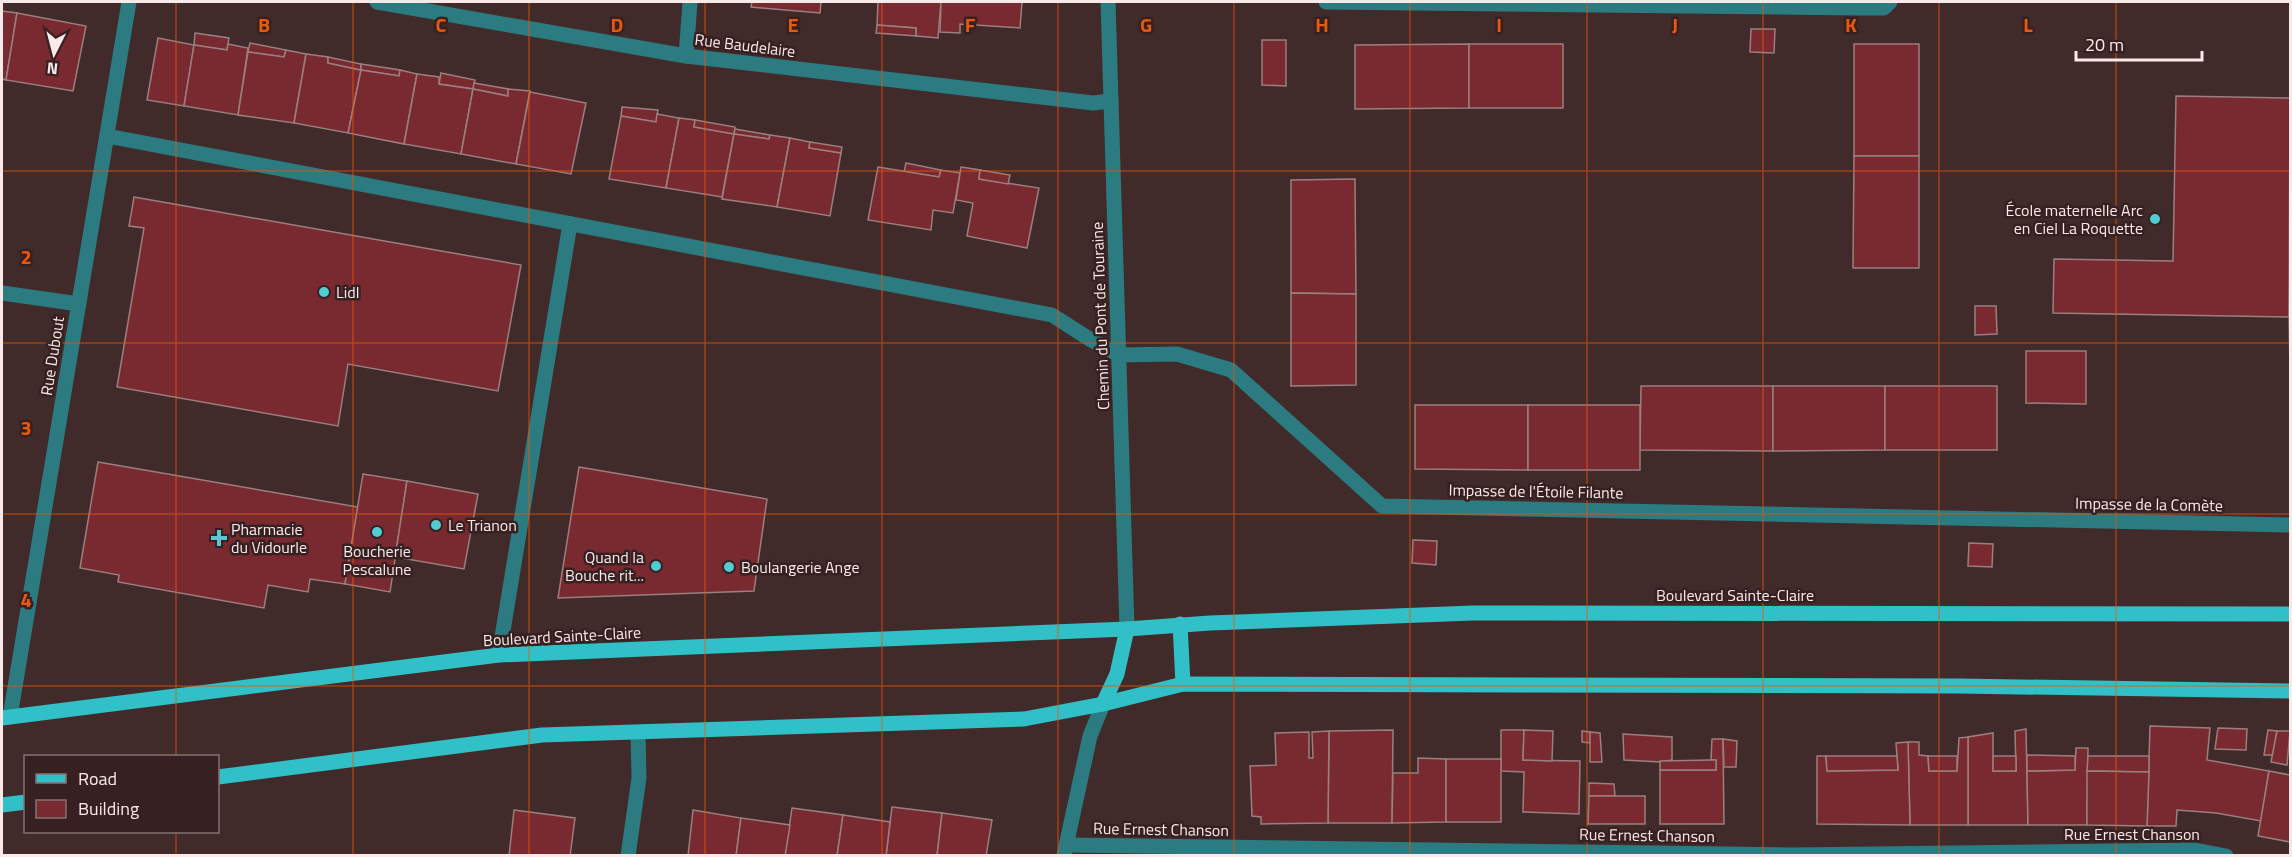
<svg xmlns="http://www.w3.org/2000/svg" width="2292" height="857" viewBox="0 0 2292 857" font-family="'Titillium Web',sans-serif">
  <rect width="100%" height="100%" fill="#412a2a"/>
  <g fill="#792a31" stroke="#9b7f7f" stroke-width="1.5">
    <polygon points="752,2 821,2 820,13 751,7"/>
    <polygon points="878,2 941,2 938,38 916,36 916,28 877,25"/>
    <polygon points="941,2 1022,2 1020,28 960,24 960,33 940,32"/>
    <polygon points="2,11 17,13 6,80 2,79"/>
    <polygon points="17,13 86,26 73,91 6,80"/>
    <polygon points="877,25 916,28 916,36 876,33"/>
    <polygon points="1751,29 1775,29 1774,53 1750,52"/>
    <polygon points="195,33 229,38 227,50 194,45"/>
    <polygon points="158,38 194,45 184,106 147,100"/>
    <polygon points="1262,40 1286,40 1286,86 1262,85"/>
    <polygon points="250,43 286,50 284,57 248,52"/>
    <polygon points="228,44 248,48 238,115 184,106 194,45 227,50"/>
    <polygon points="1469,44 1469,108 1355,109 1355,45"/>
    <rect x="1469" y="44" width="94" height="64"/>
    <rect x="1854" y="44" width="65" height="112"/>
    <polygon points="286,50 306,54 294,123 238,115 248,52 284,57"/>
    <polygon points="306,54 328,57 328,63 361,70 348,133 294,123"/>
    <polygon points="328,57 361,64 361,70 328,63"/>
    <polygon points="361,64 400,70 399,76 361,70"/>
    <polygon points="361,70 399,76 400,70 417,74 404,144 348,133"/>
    <polygon points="441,73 475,80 473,89 439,84"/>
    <polygon points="417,74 439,77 439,84 473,89 461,154 404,144"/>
    <polygon points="474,83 508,89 508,96 473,89"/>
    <polygon points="473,89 508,96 508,89 530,91 516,164 461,154"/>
    <polygon points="530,92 586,103 571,174 516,164"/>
    <polygon points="2176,96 2290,98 2289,317 2053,313 2054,259 2173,261"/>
    <polygon points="622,107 658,110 656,122 621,116"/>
    <polygon points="657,114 679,118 666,188 609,179 621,116 656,122"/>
    <polygon points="679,118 695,120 694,127 734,134 722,197 666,188"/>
    <polygon points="695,120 735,127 734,134 694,127"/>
    <polygon points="735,129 770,135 769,139 734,134"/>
    <polygon points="734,134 769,139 770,135 790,138 777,207 722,199"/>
    <polygon points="790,138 810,142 809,148 841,153 830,216 777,207"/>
    <polygon points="810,142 842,147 841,153 809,148"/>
    <polygon points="1854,156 1919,156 1919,268 1853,268"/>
    <polygon points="906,163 941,170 939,177 904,172"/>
    <polygon points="878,167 939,177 941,170 960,173 953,213 933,210 931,230 868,220"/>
    <polygon points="961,167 980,170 979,179 1039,188 1027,248 967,236 973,203 956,200"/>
    <polygon points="980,170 1010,175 1008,184 979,179"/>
    <polygon points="1355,179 1356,294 1291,293 1291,180"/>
    <polygon points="134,197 521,265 498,391 348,364 338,426 117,387 144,228 129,226"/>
    <polygon points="2290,261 2290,372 2289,317"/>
    <polygon points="1291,293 1356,294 1356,385 1291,386"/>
    <polygon points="1975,306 1996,306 1997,334 1975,335"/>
    <polygon points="2026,351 2086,351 2086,404 2026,403"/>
    <polygon points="1641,386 1773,386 1773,451 1640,450"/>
    <polygon points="1773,386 1885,386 1885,450 1773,451"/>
    <rect x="1885" y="386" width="112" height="64"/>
    <polygon points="1415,405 1528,405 1528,470 1415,469"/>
    <rect x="1528" y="405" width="112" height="65"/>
    <polygon points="98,462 358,507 345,584 310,579 308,592 268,585 264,608 118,582 119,575 80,568"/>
    <polygon points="579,467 767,499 754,591 558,598"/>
    <polygon points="363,474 407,481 390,592 345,584"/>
    <polygon points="407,481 478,494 464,569 395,557"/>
    <polygon points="1413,540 1437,541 1436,565 1412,563"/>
    <polygon points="1969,543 1993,544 1992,567 1968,566"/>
    <polygon points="2150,726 2210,728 2207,760 2269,771 2261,821 2216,813 2177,810 2176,826 2147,826"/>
    <polygon points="2218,728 2247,729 2246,750 2215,749"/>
    <polygon points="2026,729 2028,825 1968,825 1968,737 1993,733 1993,771 2016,771 2015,731"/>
    <polygon points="1393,730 1392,823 1328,823 1329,731"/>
    <polygon points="1501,730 1524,730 1523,760 1580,761 1579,814 1523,812 1524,772 1501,771"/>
    <polygon points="1524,730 1553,731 1552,761 1523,760"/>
    <polygon points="2268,730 2277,731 2273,755 2264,755"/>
    <polygon points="1329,731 1328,823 1261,824 1261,817 1252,816 1250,766 1276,765 1275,733 1309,732 1309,758 1313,758 1312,732"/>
    <polygon points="1582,731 1590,732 1590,743 1582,742"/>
    <polygon points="2277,731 2290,731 2287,765 2271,762"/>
    <polygon points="1590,732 1600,733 1602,762 1590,762"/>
    <polygon points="1623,734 1672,737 1672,760 1661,762 1624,760"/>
    <polygon points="1968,737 1968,825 1910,825 1908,742 1919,742 1919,755 1928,756 1929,771 1957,771 1959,738"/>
    <polygon points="1712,739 1723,739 1724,824 1660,824 1660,770 1716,770 1716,760 1711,760"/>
    <polygon points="1723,739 1737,741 1736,767 1724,767"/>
    <polygon points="1908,742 1910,825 1817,824 1817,756 1826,756 1827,771 1898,770 1896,743"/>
    <polygon points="2076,748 2088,748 2087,825 2028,825 2027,771 2075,770"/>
    <polygon points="2027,755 2075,756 2075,770 2027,771"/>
    <polygon points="1826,756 1897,756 1898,770 1827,771"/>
    <polygon points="1928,756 1957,756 1957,771 1929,771"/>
    <rect x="1993" y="756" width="23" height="15"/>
    <polygon points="2088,756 2149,756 2149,772 2087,771"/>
    <polygon points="1418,758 1446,759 1446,822 1392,823 1393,773 1418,773"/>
    <rect x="1446" y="759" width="55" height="63"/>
    <polygon points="1711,760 1716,760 1716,770 1660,770 1660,761"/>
    <polygon points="2087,771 2149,772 2147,826 2087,825"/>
    <polygon points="2269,771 2290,775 2290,842 2258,836"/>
    <polygon points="1589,783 1614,784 1615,796 1589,796"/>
    <polygon points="1589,796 1645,796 1645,824 1588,824"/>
    <polygon points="892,807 942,813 937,856 886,856"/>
    <polygon points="792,808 843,815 837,856 785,855"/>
    <polygon points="514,810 575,818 570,856 509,856"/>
    <polygon points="693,810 741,818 736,856 688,856"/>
    <polygon points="942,813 992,820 986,856 937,856"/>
    <polygon points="843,815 890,822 886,856 837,856"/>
    <polygon points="741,818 790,825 785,856 736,856"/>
  </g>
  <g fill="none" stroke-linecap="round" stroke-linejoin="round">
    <g stroke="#2b7b80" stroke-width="15">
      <polyline points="377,2 686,56 1093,103 1111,101"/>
      <polyline points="1108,2 1127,629"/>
      <polyline points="1326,2 1858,8 1884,8 1890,2"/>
      <polyline points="686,56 690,2"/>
      <polyline points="107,136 1052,315 1091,340 1119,355 1177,354 1231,370 1382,506 2290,525"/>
      <polyline points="2,293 79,304"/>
      <polyline points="499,655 570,224"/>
      <polyline points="10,717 129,2"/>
      <polyline points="1066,845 1791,855 2195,850 2226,856"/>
      <polyline points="1064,855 1090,736 1103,704"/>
      <polyline points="628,856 639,778 638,733"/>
    </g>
    <g stroke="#31c0c7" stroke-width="15">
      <polyline points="1180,624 1183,684"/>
      <polyline points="1103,704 1117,674 1127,629"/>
      <polyline points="2,718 499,655 1127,629 1210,623 1473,613 2290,614"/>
      <polyline points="218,777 542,735 1024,719 1103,704 1183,684 1959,686 2290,691"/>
      <polyline points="2,805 26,802"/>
    </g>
  </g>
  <path fill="none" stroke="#e8590c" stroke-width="1.5" stroke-opacity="0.55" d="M176,2V756M353,2V856M529,2V856M705,2V856M882,2V856M1058,2V856M1234,2V856M1410,2V856M1587,2V856M1763,2V856M1939,2V856M2116,2V856M2,171H2290M2,343H2290M2,514H2290M2,686H2290M176,832V856"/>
  <g fill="#51ccd3" stroke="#372021" stroke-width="2">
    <circle cx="2155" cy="219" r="6"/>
    <circle cx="324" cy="292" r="6"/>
    <circle cx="436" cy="525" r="6"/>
    <circle cx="377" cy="532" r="6"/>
    <path d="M216 529h6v6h6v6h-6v6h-6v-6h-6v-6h6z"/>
    <circle cx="656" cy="566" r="6"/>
    <circle cx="729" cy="567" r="6"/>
  </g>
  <g text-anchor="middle" stroke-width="5" stroke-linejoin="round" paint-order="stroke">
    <g font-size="16" fill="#f9eae9" stroke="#372021">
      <text transform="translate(745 45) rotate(7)" y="6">Rue Baudelaire</text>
      <text transform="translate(1100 316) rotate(-92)" y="6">Chemin du Pont de Touraine</text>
      <text transform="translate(52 356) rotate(-81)" y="6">Rue Dubout</text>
      <text transform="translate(1536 491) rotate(1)" y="6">Impasse de l'Étoile Filante</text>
      <text transform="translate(2149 504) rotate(1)" y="6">Impasse de la Comète</text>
      <text x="1735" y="601">Boulevard Sainte-Claire</text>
      <text transform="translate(562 636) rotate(-3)" y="6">Boulevard Sainte-Claire</text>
      <text transform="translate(1161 829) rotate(1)" y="6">Rue Ernest Chanson</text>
      <text x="2132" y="840">Rue Ernest Chanson</text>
      <text transform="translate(1647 835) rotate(1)" y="6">Rue Ernest Chanson</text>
    </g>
    <g font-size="16" fill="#f9eae9" stroke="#372021" text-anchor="start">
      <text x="2143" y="216" text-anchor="end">École maternelle Arc<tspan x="2143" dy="18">en Ciel La Roquette</tspan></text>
      <text x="336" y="298">Lidl</text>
      <text x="448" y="531">Le Trianon</text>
      <text x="231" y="535">Pharmacie<tspan x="231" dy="18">du Vidourle</tspan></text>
      <text x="377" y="557" text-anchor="middle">Boucherie<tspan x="377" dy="18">Pescalune</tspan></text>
      <text x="644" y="563" text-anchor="end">Quand la<tspan x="644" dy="18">Bouche rit...</tspan></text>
      <text x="741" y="573">Boulangerie Ange</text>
    </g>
  </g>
  <g font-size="20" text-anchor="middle" font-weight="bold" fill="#e8590c" stroke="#372021" stroke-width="5" stroke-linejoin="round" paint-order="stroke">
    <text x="264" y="32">B</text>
    <text x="441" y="32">C</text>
    <text x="617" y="32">D</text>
    <text x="793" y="32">E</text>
    <text x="970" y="32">F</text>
    <text x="1146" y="32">G</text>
    <text x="1322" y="32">H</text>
    <text x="1499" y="32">I</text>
    <text x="1675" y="32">J</text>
    <text x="1851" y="32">K</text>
    <text x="2028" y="32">L</text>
    <text x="26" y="264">2</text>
    <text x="26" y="435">3</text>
    <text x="26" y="607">4</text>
  </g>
  <rect width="2292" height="857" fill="none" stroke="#f9eae9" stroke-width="6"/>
  <rect x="24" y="755" width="195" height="78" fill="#372021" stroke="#857171" stroke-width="1.5"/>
  <rect x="36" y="774" width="30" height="9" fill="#31c0c7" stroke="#857171" stroke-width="1.5"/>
  <text x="78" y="785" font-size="18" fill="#f9eae9">Road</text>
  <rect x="36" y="800" width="30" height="18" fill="#792a31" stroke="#857171" stroke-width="1.5"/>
  <text x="78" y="815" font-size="18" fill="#f9eae9">Building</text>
  <g transform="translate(54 54) rotate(186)" stroke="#372021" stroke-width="4.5" paint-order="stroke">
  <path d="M0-4.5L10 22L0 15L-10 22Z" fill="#f9eae9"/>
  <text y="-9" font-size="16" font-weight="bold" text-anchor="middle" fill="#f9eae9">N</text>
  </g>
  <path d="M2076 51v9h126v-9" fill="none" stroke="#f9eae9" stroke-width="3"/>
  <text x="2085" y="51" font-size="18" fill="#f9eae9" stroke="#372021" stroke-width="4.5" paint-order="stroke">20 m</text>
</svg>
